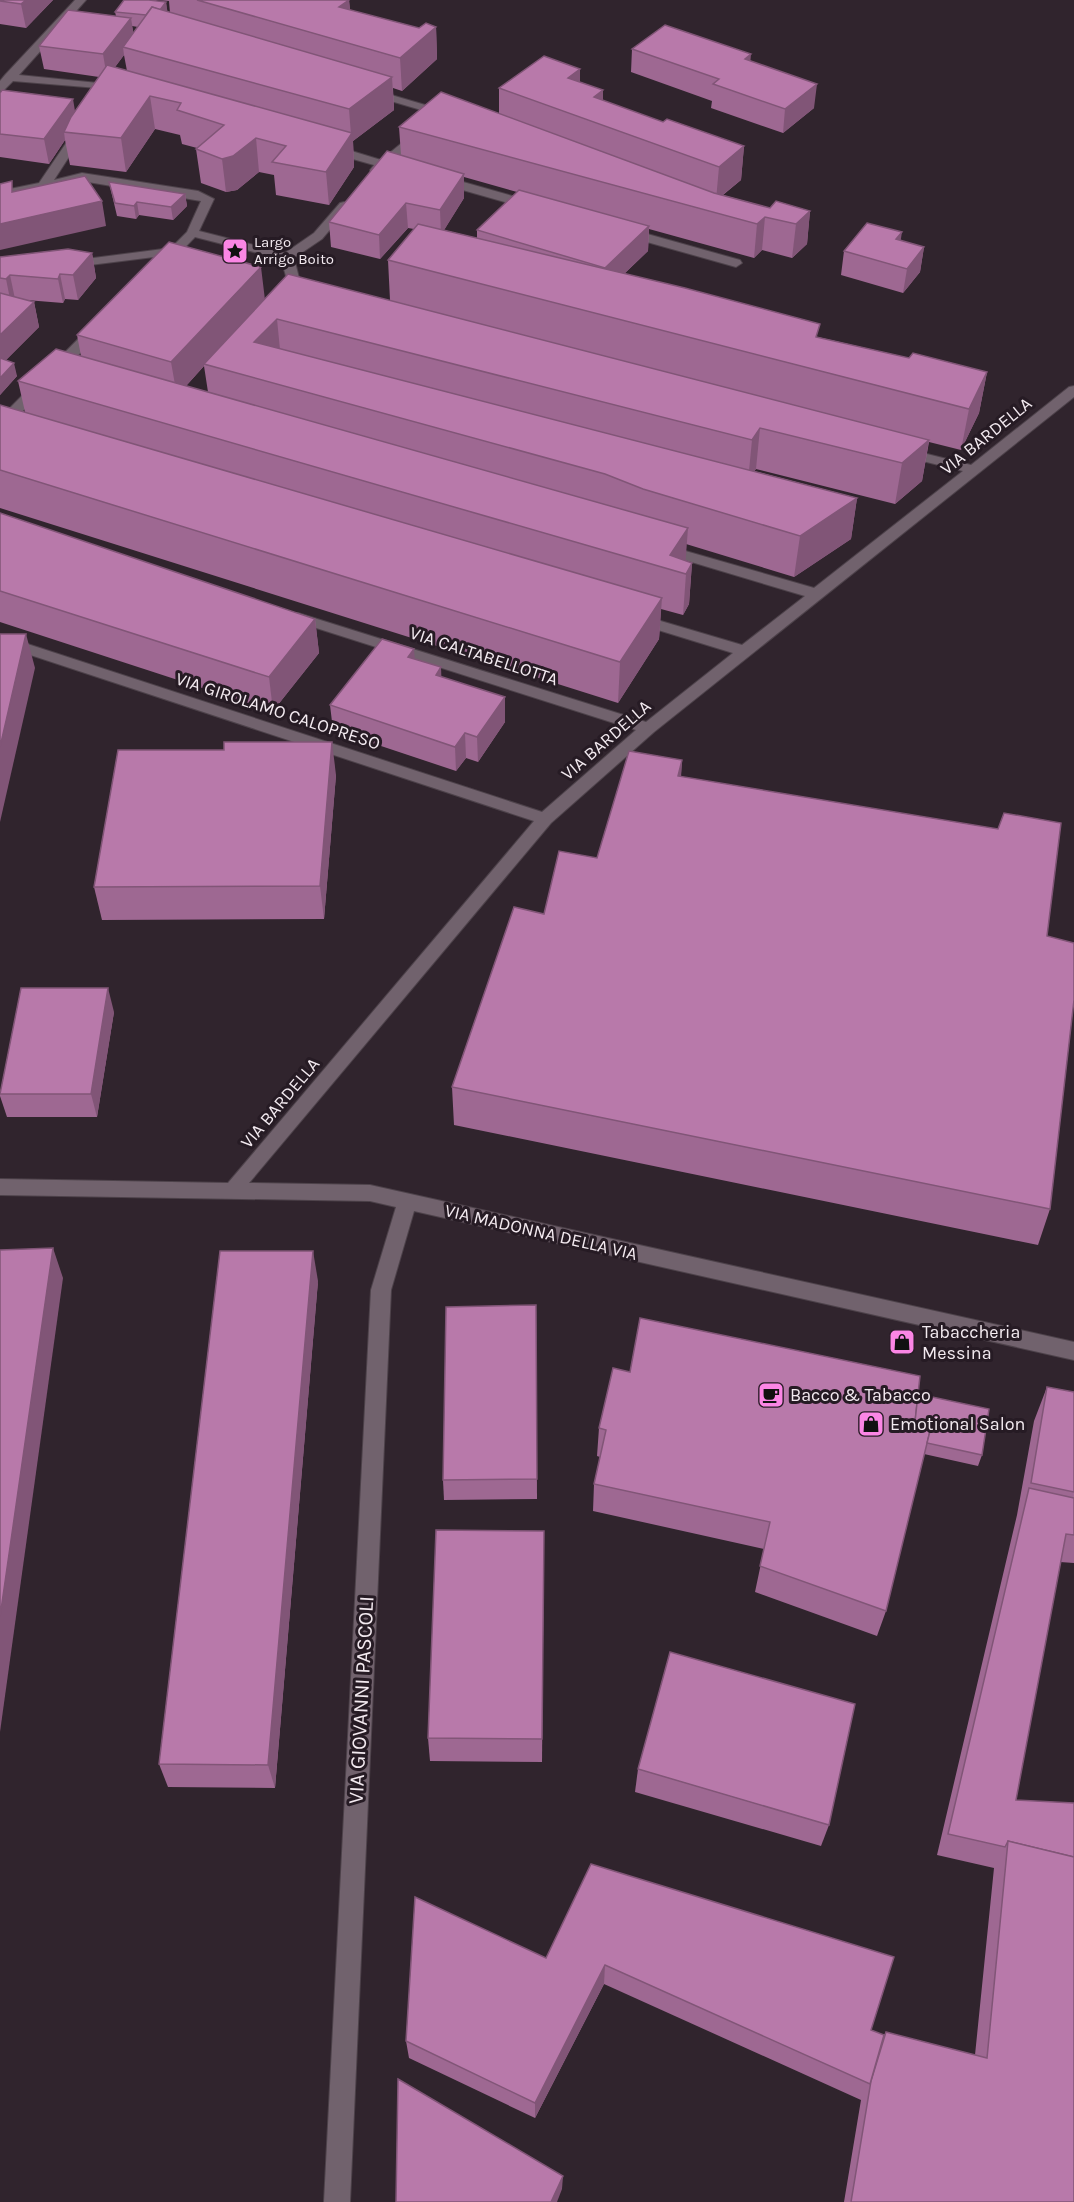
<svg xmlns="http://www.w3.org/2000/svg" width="1074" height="2202" viewBox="0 0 1074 2202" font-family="Karla,sans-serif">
  <rect width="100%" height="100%" fill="#30242d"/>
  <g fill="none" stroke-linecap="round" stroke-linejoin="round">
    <g stroke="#4d424a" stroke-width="2">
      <g id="minor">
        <polygon points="75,0 86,0 19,75 118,85 122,86 122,90 13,81 4,90 0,91 0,81 5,75"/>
        <polygon points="371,89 449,112 451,114 445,117 367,94 365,92"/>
        <polygon points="81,125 87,129 54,180 82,173 198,191 214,199 199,231 285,253 314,233 340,203 344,202 350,206 322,239 294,258 302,290 296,294 290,290 281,259 195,237 169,264 165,265 159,261 162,256 66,268 64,265 66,262 70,261 171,248 187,232 201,201 82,181 0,199 0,191 39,183 77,127"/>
        <polygon points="419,129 423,131 423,135 392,163 404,166 404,172 385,168 380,173 372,173 370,170 374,165 328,152 326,149 332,145 381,160"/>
        <polygon points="442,176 537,203 539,206 533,210 438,183 436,180"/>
        <polygon points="626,228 740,260 742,263 736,267 622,235 620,232"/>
        <polygon points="96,325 101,326 102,329 101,332 5,429 0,430 0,418 91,326"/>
        <polygon points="1074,386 1074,397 654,732 551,823 249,1183 370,1185 1074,1342 1074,1360 414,1211 391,1290 350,2202 324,2202 371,1290 396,1207 370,1201 0,1195 0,1179 228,1183 534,821 0,645 0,635 542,812 636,730 288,619 286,616 288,613 298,613 646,722 733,653 632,622 630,619 632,616 637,614 742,645 805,596 658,552 656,549 658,546 668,546 814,588 963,471 898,455 896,452 898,449 903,448 971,465 1069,387"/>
      </g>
    </g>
    <use href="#minor" fill="#71626d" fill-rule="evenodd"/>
  </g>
  <g fill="#9e6892" fill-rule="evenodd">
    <polygon points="0,0 53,0 26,28 0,24"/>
    <path d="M157,0H349L350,10L419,28L436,27L437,59L402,91L393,88L394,110L353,141L354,167L329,205L276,195L274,175L259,172L237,190L226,192L201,183L196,149L197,148L182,144L180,135L155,129L126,172L70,165L65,140L49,164L0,157V93L75,111L99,77L44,69L39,46L116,16L115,12L166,2L167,12L170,13L169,1ZM132,26L138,27L133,33ZM124,55L127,71L115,67Z"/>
    <polygon points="632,49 750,61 814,108 783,133 711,108 712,101 631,72"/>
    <path d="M580,69V82L603,90V101L663,122L744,146L741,180L723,195L770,208L810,211L807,244L792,258L762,250L754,258L649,229L648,251L624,274L818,337L909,358L987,372L979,413L961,450L929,442L922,481L895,504L756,469L754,471L857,498L851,539L794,577L686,544L685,560L692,563L689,604L683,615L661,609L659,639L618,703L0,508V405L25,412L18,381L81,356L77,335L265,299L390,300L388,260L414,229L408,228L380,259L331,247L329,222L401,155L399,127L499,113V88ZM464,177L517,192L477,230V238L444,230L464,198ZM204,366L208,392L186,386Z"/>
    <polygon points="109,182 185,194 187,206 173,220 139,215 136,219 117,216"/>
    <polygon points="900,241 924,247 920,272 903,293 841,275 844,251"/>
    <polygon points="92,253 96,278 78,300 65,299 63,303 26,300 34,302 39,327 6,360 17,376 0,395 0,257"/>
    <polygon points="0,513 315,619 319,653 273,711 0,622"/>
    <polygon points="415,659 442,677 505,697 505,722 478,762 466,758 456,771 333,730 330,705"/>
    <polygon points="224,750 336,775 324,919 102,920 94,887"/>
    <polygon points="682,760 681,777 1047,936 1050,1209 1038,1245 454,1125 452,1087 544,914 597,858"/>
    <polygon points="114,1012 97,1117 7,1117 0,1096 0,1091"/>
    <polygon points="318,1281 275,1788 168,1787 159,1764"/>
    <polygon points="536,1305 537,1499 444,1500 443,1480"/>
    <polygon points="630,1372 918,1394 982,1455 978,1466 924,1454 886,1611 877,1636 755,1592 764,1549 593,1511 594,1484 600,1457 597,1456 599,1428"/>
    <polygon points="1047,1387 1074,1392 1074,1563 1060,1562 1016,1800 1074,2202 844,2202 861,2100 604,1984 535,2118 409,2058 406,2041 546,1958 591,1864 871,2030 884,2035 886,2032 975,2055 994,1868 937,1855 1017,1515 1034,1421"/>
    <polygon points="544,1531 542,1762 430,1761 428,1738"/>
    <polygon points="638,1769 829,1825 821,1846 635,1792"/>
  </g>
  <g fill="#815577">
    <polygon points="26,0 53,0 26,28 21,4"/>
    <polygon points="349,0 352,33 339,7"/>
    <polygon points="166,2 168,15 155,17"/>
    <polygon points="131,18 135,42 123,47 124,55 107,78 103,54"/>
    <polygon points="436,27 437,59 402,91 400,58"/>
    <polygon points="751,54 749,78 745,59"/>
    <polygon points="580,69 580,102 568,78"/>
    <polygon points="392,77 394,110 353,141 354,167 329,205 326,172 351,135 349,109"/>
    <polygon points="817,84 814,108 783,133 785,109"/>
    <polygon points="603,90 603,123 594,97"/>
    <polygon points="150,96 155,129 126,172 121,138"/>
    <polygon points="73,99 77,123 64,132 65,140 49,164 44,139"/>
    <polygon points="256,138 259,172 237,190 226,192 222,159"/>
    <polygon points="744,146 741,180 716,200 719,167"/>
    <polygon points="464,174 464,198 441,235 440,210"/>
    <polygon points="185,194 187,206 173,220 171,207"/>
    <polygon points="102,201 106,226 0,250 0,224"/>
    <polygon points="137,202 139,215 136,219 134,206"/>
    <polygon points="406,203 408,228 380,259 379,235"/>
    <polygon points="810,211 807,244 792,258 796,224"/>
    <polygon points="765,217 762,250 754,258 757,224"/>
    <polygon points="649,226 648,251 605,292 605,268"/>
    <polygon points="902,232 898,257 896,239"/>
    <polygon points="924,247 920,272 903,293 907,269"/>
    <polygon points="92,253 96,278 78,300 73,275"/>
    <polygon points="261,267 265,300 204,364 204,366 177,396 171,362"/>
    <polygon points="60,274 65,299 63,303 58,279"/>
    <polygon points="10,275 15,299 11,304 6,279"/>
    <polygon points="34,302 39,327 0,366 0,335"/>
    <polygon points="277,319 281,360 254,342"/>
    <polygon points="14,363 17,376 0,395 0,378"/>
    <polygon points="987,372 979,413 961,450 969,409"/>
    <polygon points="760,428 756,469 748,481 752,440"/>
    <polygon points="929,440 922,481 895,504 902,463"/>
    <polygon points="857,498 851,539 794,577 800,536"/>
    <polygon points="688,528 685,569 670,555"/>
    <polygon points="692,563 689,604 683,615 686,574"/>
    <polygon points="662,598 659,639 618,703 620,662"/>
    <polygon points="315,619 319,653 273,711 269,677"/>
    <polygon points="26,634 35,668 0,822 0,747"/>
    <polygon points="414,649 416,673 408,657"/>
    <polygon points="441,667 442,692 436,675"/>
    <polygon points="505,697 505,722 478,762 477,737"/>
    <polygon points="465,733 466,758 456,771 455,747"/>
    <polygon points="332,742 336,775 324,919 320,886"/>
    <polygon points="682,760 679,800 678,776"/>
    <polygon points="108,988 114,1012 97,1117 91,1094"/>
    <polygon points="53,1248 63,1278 0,1732 0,1617"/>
    <polygon points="313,1251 318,1281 275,1788 268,1765"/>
    <polygon points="605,1965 604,1984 535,2118 535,2103"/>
    <polygon points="563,2176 562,2189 557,2202 551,2202"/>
  </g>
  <g fill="#b879aa" stroke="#815577" stroke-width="1.5">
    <polygon points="0,0 26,0 21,4 0,1"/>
    <polygon points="124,0 149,0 166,2 160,10 152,7 146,15 115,12"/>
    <polygon points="197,0 349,0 339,7 419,28 426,23 436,27 400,58"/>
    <polygon points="152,7 392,77 349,109 123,47"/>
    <polygon points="68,10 131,18 103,54 39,46"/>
    <polygon points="665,25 751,54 745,59 817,84 785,109 713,84 719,79 632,49"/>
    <polygon points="544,56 580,69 568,78 603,90 594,97 663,122 667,119 744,146 719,167 499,88"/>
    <polygon points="107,65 352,133 326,172 272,162 286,146 256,138 233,156 222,159 196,149 224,125 177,110 181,103 150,96 121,138 64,132 71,117"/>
    <polygon points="2,90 73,99 44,139 0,134 0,93"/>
    <polygon points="441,92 714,193 770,208 776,201 810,211 796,224 765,217 757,224 399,127"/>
    <polygon points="387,151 464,174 440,210 406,203 379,235 329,222"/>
    <polygon points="85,176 102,201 0,224 0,184 12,181 12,192"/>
    <polygon points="109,182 185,194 171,207 137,202 134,206 115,203"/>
    <polygon points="519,190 649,226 605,268 477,230"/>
    <polygon points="867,223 902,232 896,239 924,247 907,269 844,251"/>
    <polygon points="418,224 685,288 820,324 816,337 909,358 913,353 987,372 969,409 388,260"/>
    <polygon points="169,242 261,267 171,362 77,335"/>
    <polygon points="68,249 92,253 73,275 60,274 58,279 10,275 6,279 0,278 0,257"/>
    <polygon points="288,274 929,440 902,463 760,428 752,440 277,319 254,342 857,498 800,536 643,489 605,474 204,364"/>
    <polygon points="0,293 34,302 0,335"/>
    <polygon points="56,349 688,528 670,555 692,563 686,574 18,381"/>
    <polygon points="0,358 14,363 0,378"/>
    <polygon points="0,405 662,598 620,662 0,470"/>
    <polygon points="0,513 315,619 269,677 0,591"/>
    <polygon points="0,634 26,634 0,747"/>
    <polygon points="382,639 414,649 408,657 441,667 436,675 505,697 477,737 465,733 455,747 330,705"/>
    <polygon points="224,742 332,742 320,886 94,887 118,750 224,750"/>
    <polygon points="629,751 682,760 678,776 998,829 1004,813 1061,823 1047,936 1074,943 1074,1000 1050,1209 452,1087 514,907 544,914 559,851 597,858"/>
    <polygon points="21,988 108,988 91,1094 0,1094"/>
    <polygon points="53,1248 0,1617 0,1250"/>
    <polygon points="220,1251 313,1251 268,1765 159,1764"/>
    <polygon points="536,1305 537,1479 443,1480 446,1307"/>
    <polygon points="640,1318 920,1376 915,1422 931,1427 886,1611 760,1566 770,1522 594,1484 606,1430 599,1428 613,1368 630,1372"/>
    <polygon points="1047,1387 1074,1392 1074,1492 1031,1483"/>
    <polygon points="918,1394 989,1409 982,1455 927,1443 931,1427 915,1422"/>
    <polygon points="1029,1488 1074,1498 1074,1535 1066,1534 1016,1800 1074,1803 1074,1857 1008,1841 1005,1847 948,1834"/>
    <polygon points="436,1530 544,1531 542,1739 428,1738"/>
    <polygon points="670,1652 855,1704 829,1825 638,1769"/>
    <polygon points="1008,1841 1074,1857 1074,2202 851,2202 871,2081 886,2032 987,2058"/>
    <polygon points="591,1864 894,1957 871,2030 884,2035 870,2084 605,1965 535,2103 406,2041 415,1897 546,1958"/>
    <polygon points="398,2079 563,2176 551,2202 396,2202"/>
  </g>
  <defs>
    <g id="sight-square" transform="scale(1.35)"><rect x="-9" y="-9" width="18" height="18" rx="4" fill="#fb86e5" stroke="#261b24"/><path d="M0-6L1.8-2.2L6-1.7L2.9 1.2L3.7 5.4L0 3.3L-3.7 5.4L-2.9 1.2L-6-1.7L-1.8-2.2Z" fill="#111"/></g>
    <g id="shop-square" transform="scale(1.35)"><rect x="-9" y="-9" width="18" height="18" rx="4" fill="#fb86e5" stroke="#261b24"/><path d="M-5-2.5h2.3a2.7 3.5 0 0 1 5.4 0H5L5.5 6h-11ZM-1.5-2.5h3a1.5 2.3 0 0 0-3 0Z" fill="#111"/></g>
    <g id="cafe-square" transform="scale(1.35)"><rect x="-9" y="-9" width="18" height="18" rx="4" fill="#fb86e5" stroke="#261b24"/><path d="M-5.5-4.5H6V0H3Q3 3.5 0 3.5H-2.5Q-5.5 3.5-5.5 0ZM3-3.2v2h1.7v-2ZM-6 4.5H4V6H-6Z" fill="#111"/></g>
  </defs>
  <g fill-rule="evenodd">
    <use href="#sight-square" x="235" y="251"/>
    <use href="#shop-square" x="902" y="1342"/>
    <use href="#cafe-square" x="771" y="1395"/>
    <use href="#shop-square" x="871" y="1424"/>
  </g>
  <g text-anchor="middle" stroke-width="6" stroke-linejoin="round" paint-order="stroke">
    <g font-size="15" fill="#f3eaf0" stroke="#261b24" text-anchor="start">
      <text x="254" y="247">Largo<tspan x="254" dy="17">Arrigo Boito</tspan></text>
    </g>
    <g font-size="18" fill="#f3eaf0" stroke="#261b24">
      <text transform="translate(986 436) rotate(-39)" y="6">VIA BARDELLA</text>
      <text transform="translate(484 656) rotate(18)" y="6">VIA CALTABELLOTTA</text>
      <text transform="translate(278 711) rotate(18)" y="6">VIA GIROLAMO CALOPRESO</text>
      <text transform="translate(606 740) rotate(-41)" y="6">VIA BARDELLA</text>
      <text transform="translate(280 1103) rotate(-50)" y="6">VIA BARDELLA</text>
      <text transform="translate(541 1232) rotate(13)" y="6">VIA MADONNA DELLA VIA</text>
    </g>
    <g font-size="18" fill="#f3eaf0" stroke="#261b24" text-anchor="start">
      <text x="922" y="1338">Tabaccheria<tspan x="922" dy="21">Messina</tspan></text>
      <text x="790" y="1401">Bacco &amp; Tabacco</text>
      <text x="890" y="1430">Emotional Salon</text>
    </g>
    <g font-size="21" fill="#f3eaf0" stroke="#261b24">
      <text transform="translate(361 1700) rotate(-87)" y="7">VIA GIOVANNI PASCOLI</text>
    </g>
  </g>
</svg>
